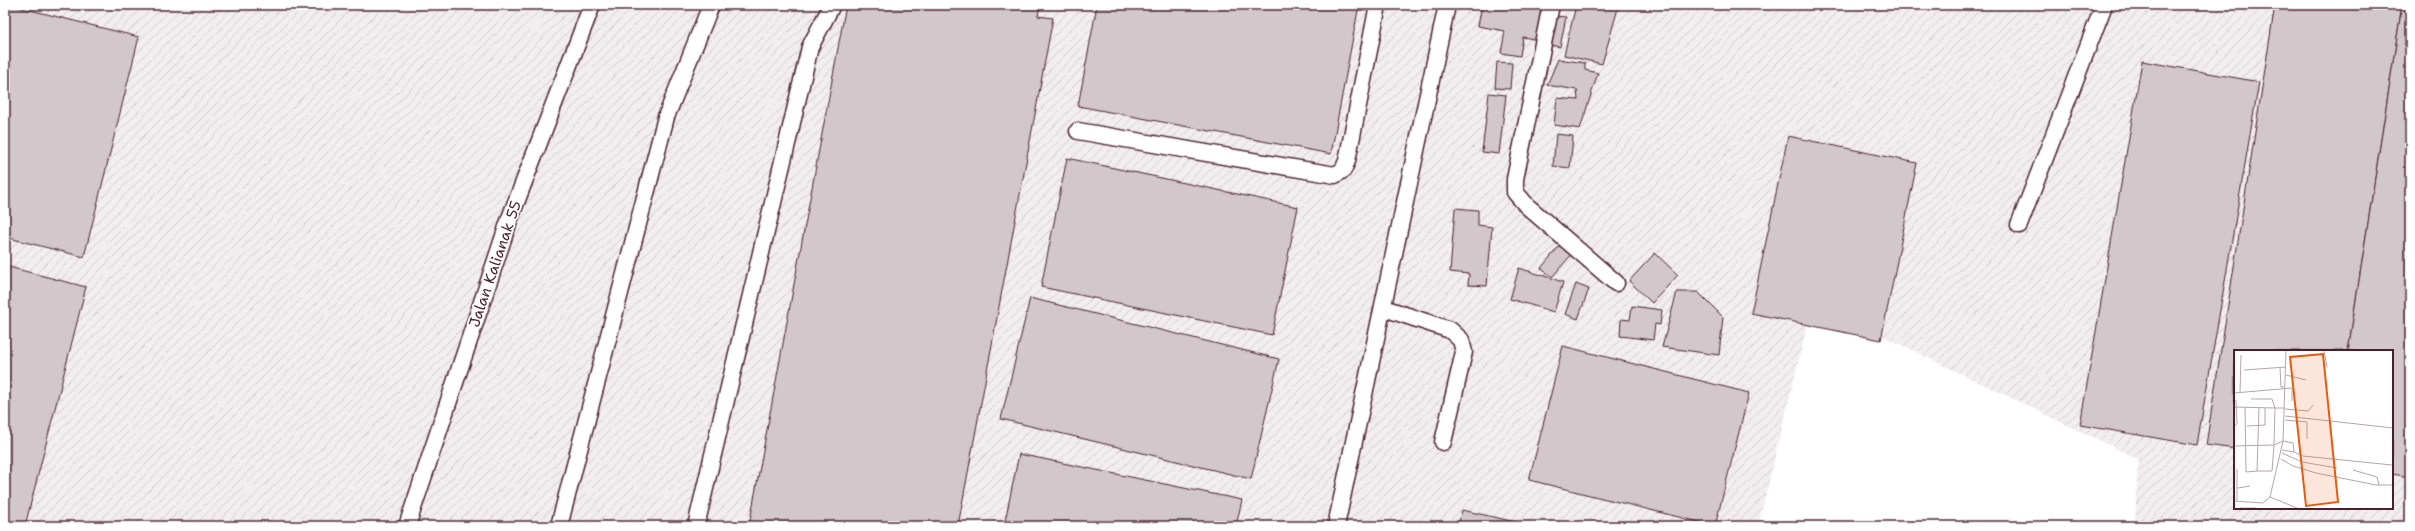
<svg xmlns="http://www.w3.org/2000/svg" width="2415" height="531" viewBox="0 0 2415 531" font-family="'Shantell Sans',sans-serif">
  <defs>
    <pattern id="industrial-furrows" width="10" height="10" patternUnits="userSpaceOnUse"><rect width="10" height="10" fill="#f2eeef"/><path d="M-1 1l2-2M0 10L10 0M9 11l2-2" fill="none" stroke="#d1cccd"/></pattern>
  </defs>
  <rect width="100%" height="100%" fill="#fff"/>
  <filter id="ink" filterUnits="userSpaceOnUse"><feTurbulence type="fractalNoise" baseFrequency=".025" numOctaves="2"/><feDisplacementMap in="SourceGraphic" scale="8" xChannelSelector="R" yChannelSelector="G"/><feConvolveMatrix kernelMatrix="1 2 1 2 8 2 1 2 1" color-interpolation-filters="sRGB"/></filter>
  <g filter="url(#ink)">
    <path fill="url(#industrial-furrows)" fill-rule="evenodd" d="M5,5H2410V526H2135L2138,459L1813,302L1758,526H5ZM2235,351H2392V508H2235Z"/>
    <g fill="#d2c7cb" stroke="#4a1f2b">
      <polygon points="10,5 139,37 84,257 5,237 5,25"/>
      <polygon points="846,5 1040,5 1038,16 1053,18 958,526 749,526"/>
      <polygon points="1097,5 1359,5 1331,154 1078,106"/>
      <polygon points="1482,5 1544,5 1538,40 1523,37 1520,56 1501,53 1505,31 1478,26"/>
      <polygon points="1576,5 1619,5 1602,64 1564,55"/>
      <polygon points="2275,5 2402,5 2348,351 2235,351 2235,449 2206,445"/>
      <polygon points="2402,5 2410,5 2410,477 2392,474 2392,351 2348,351"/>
      <polygon points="1553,16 1566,17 1560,47 1549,45"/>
      <polygon points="1558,59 1585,63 1585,70 1598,73 1580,129 1554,125 1557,98 1578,100 1577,90 1547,85"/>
      <polygon points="2142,61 2259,82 2197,445 2080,425"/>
      <polygon points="1497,62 1512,63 1510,89 1495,88"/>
      <polygon points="1489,93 1506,95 1499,154 1482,152"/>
      <polygon points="1556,134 1573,136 1570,168 1553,166"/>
      <polygon points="1788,136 1917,163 1881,340 1751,313"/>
      <polygon points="1067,158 1298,207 1272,335 1041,287"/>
      <polygon points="1455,208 1478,210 1478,225 1492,227 1487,286 1468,285 1469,274 1450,272"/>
      <polygon points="1561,244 1572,254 1552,277 1541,268"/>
      <polygon points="1655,253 1678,275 1652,303 1629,281"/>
      <polygon points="5,266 86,287 25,526 5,526"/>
      <polygon points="1519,268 1563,282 1554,312 1510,299"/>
      <polygon points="1576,284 1589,289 1578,319 1565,314"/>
      <polygon points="1677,292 1698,292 1723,317 1719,355 1662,347"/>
      <polygon points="1030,298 1279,359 1251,479 1001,419"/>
      <polygon points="1632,306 1662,310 1660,325 1655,324 1653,340 1620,336 1621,319 1630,320"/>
      <polygon points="1563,346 1749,393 1715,526 1529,480"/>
      <polygon points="1019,454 1242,500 1236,526 1004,526"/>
      <polygon points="1462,510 1534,526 1458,526"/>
    </g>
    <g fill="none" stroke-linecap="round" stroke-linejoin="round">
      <g stroke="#4a1f2b" stroke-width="19">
        <g id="lane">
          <polyline points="1551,5 1515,179 1515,192 1527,206 1616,283"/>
          <polyline points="1078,131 1335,175 1343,170 1347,161 1378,5"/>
          <polyline points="2019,225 2104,5"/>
          <polyline points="1384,308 1450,330 1461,340 1464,352 1443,442"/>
          <polyline points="407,526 510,218 592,5"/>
          <polyline points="559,526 666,117 711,5"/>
          <polyline points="696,526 810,47 832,5"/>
          <polyline points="1336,526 1447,5"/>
        </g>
      </g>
      <use href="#lane" stroke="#fff" stroke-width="16"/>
    </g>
  </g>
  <g text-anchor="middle" stroke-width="3.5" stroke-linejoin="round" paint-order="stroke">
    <g font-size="15" fill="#4a1f2b" stroke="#fff">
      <text transform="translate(495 264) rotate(-71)" y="5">Jalan Kalianak 55</text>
    </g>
  </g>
  <g transform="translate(2234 350)">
    <rect width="159" height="159" fill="#fff"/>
    <path fill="none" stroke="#b7a5aa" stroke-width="1" d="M52,1L49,91L36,147L63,158M90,1L93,17M46,17L47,37H51M10,20L52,17M52,25L72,30M0,43L58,38V51M6,43L7,5M0,49L2,51L3,74L0,76M17,49H38L41,58H51M0,57L41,58L40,95L0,96M11,57L12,122L23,121M25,57L23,121H38L40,95L49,91L59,93L60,102L69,106L158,115M51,59L74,61L79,55M51,66L159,78M51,70L73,72V89M13,76L31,75V58M48,100L60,102M48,103L68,112L103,118M47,109L59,116L82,123L142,135H159M119,120L143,127L145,135M4,138L16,136M0,151L29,153L36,147M3,151V119M6,158H22"/>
    <path fill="#e8590c" fill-opacity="0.15" stroke="#e8590c" stroke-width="2" d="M89,4L104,152L72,156L56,7Z"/>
    <rect width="159" height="159" fill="none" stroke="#4a1f2b" stroke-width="2"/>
  </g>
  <rect width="2415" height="531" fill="none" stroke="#fff" stroke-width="20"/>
  <rect x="10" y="10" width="2395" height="511" fill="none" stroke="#4a1f2b" stroke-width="1.5" filter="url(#ink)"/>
</svg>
